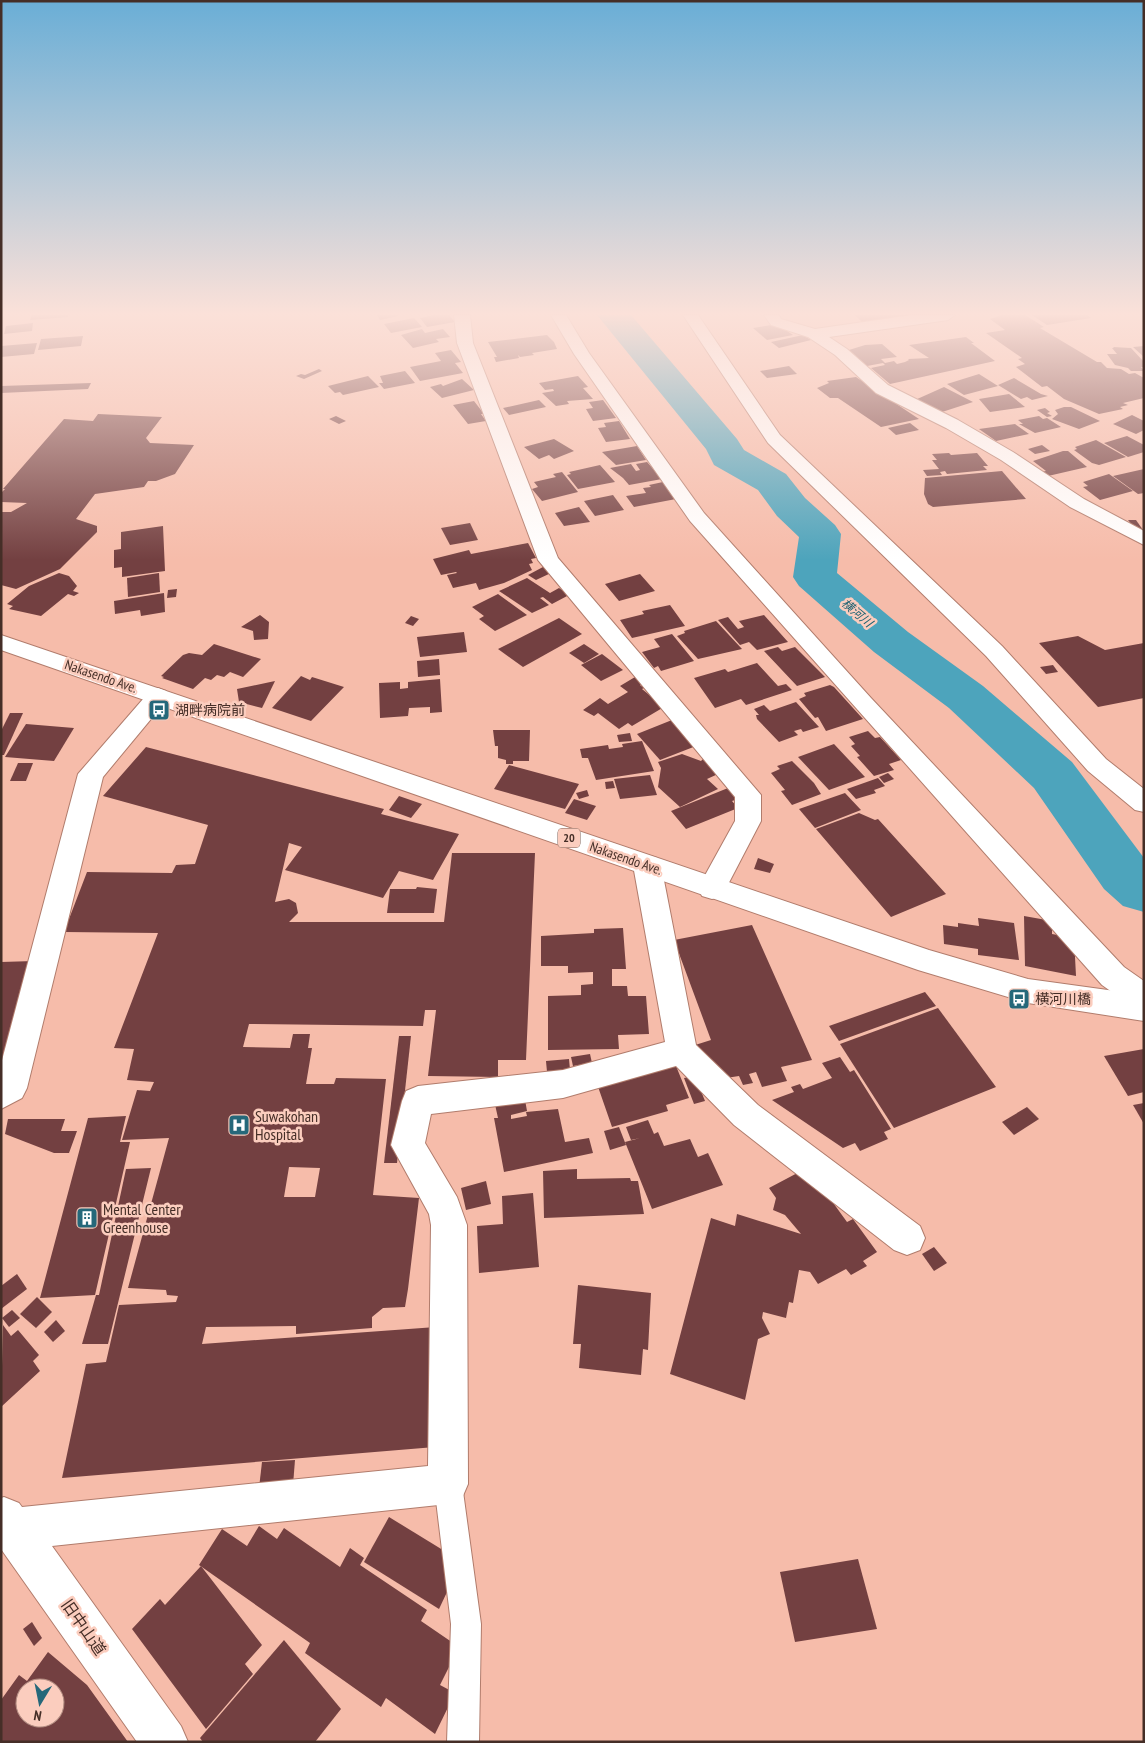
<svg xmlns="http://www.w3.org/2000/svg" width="1145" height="1743" viewBox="0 0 1145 1743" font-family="'PT Sans Narrow','Noto Sans JP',sans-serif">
  <rect width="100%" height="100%" fill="#f6bcaa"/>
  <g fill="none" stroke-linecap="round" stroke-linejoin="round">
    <polygon fill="#4da4bc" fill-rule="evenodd" points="597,315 631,315 737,439 744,450 786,474 805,498 835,525 841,534 837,573 908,632 983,686 1072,762 1144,858 1144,912 1123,906 1104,889 1034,788 949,708 874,652 799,586 793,577 799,537 777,516 758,490 714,465 706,449"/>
  </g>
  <g fill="#734041" fill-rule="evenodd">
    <polygon points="32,315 68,315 68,317 30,320"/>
    <polygon points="377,315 398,315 398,316 380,320"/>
    <polygon points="434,315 449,315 455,322 427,327 420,318"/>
    <polygon points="855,315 913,315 864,324"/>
    <polygon points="1002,315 1025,315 1044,327 1040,328 1097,362 1101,362 1107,368 1121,369 1129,374 1135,373 1144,378 1144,398 1123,403 1128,405 1120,407 1123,409 1099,414 1064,399 1047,386 1042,387 1016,367 1025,364 1018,359 1022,358 986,333 1005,330 990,319"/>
    <polygon points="1032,315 1087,315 1091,318 1047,325"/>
    <polygon points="414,318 422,327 391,333 384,324"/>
    <polygon points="33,323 32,331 4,334 6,326"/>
    <polygon points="777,324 793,335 767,340 753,328"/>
    <polygon points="422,329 425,333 443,329 450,337 436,339 439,342 413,348 401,335"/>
    <polygon points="547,335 554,342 557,349 532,353 534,355 520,357 518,355 519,358 496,362 494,357 497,357 488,342"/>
    <polygon points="803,335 811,340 779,348 771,342"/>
    <polygon points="83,336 81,346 38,350 41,339"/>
    <polygon points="966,337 974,343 971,343 995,361 890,384 871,368 885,365 883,363 867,366 849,350 865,345 882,344 897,357 881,359 885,363 894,361 897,364 905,362 909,360 908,359 929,358 909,345"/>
    <polygon points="37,343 34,354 1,357 1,346"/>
    <polygon points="1144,346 1144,357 1133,347"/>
    <polygon points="1113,347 1131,348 1144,362 1144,367 1141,367 1144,371 1131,371 1128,368 1115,365 1107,354 1117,354 1112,348 1114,348"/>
    <polygon points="451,350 461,362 455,363 463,373 420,381 410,367 441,361 435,353"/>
    <polygon points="789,366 797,374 767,378 760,371"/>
    <polygon points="319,369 322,371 304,379 296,376 301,374 305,375"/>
    <polygon points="405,371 415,383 384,389 379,383 383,383 380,376"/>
    <polygon points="979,374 998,386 964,395 947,384"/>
    <polygon points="368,376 379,387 343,395 340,392 335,393 328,386"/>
    <polygon points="578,376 588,387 583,388 593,399 567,401 569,404 556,406 542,393 554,391 553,389 545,390 539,383"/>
    <polygon points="856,377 919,419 881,427 838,398 830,398 817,388 829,383 827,381"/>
    <polygon points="1014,378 1041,394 1048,396 1032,400 1027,397 1021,399 998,385"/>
    <polygon points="462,379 474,390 442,398 430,387 441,384 443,386"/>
    <polygon points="91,383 88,389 1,393 1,386"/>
    <polygon points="944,387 973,402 942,412 915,400"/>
    <polygon points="1009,394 1025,407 990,412 979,399"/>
    <polygon points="539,400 546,407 509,415 503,408"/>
    <polygon points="603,400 616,418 593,421 586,409 593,408 589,402"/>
    <polygon points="474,401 484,414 481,414 486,421 468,424 453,405"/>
    <polygon points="1064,407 1071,407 1100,421 1079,429 1052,419 1058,414 1055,410"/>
    <polygon points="1045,408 1050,412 1047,413 1052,416 1047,417 1037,410"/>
    <polygon points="98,414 162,417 146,438 150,443 194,445 175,474 156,481 148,481 144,487 95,494 76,519 97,526 97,532 60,569 16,589 1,585 1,512 11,512 27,503 1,502 1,493 5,489 3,489 64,419 93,421"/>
    <polygon points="1132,415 1144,421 1144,430 1136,434 1113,424"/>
    <polygon points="336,416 346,421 339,424 329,419"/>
    <polygon points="1039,416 1043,419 1047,418 1061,427 1035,433 1019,424 1023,424 1018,420"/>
    <polygon points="619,421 630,439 606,442 598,428 606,427 604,423"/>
    <polygon points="910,423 919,430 896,435 888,428"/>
    <polygon points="1015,424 1029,434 996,441 979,429"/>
    <polygon points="1127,436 1144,445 1144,452 1128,457 1104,443"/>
    <polygon points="554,439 574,451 554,459 549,455 539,459 524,447"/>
    <polygon points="1096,440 1126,457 1099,465 1092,463 1074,450 1077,449 1075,447"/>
    <polygon points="1042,445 1050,451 1035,454 1028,449"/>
    <polygon points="637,446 646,460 616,465 602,452"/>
    <polygon points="1063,451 1068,451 1087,467 1048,476 1041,472 1046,471 1033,461"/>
    <polygon points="949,453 951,455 977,453 988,466 983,466 987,470 947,474 945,471 940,472 942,475 927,476 923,470 939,469 932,460 937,460 932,454"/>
    <polygon points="647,462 662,479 629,485 623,478 610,468 631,464 636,471 640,470 636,464"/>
    <polygon points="600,465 615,482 578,489 567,475 571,474 569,472"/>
    <polygon points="1144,469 1144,493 1138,494 1113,476"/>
    <polygon points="1002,471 1026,499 933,507 928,504 924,494 925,478"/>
    <polygon points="562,472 578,492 542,501 532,489 538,487 534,482 556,477 553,474"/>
    <polygon points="1109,474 1133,491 1100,500 1083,487 1088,486 1083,482"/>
    <polygon points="663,482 676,499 634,507 626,496 646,493 643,488 651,487 649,485"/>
    <polygon points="613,495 624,510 595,516 584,501"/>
    <polygon points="579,507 590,522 564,526 555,513"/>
    <polygon points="1128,520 1136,520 1143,530 1136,530"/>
    <polygon points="470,523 478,540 450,545 441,528"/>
    <polygon points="163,526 165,571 122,577 122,567 114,568 114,550 121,549 121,532"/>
    <polygon points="528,543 536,558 531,559 533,563 529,564 532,570 504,583 479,590 476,583 453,588 447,575 457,573 456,572 441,575 433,559 469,550 471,554"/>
    <polygon points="543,567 551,573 536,580 528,575"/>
    <polygon points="59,573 69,576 77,586 73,591 79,593 74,596 68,594 41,616 9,609 13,606 7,604 29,586"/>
    <polygon points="159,573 160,592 128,597 127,578"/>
    <polygon points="640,574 655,591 619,601 605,584"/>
    <polygon points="527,578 550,593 559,588 569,595 552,604 543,597 540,598 549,605 532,613 499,591"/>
    <polygon points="177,589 176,597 167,598 168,590"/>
    <polygon points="164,593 165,612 141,616 140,610 115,614 114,601"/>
    <polygon points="498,594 527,615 495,631 479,619 484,616 472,607"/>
    <polygon points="670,605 685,626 632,638 620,620 644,614 642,611"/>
    <polygon points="260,615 269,622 268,639 254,640 253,631 241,627"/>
    <polygon points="764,615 788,642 757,650 749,642 740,645 718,620 728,617 738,629 744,627 739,621"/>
    <polygon points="411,616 419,619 413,626 405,623"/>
    <polygon points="559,618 582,634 523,667 498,649"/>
    <polygon points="716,621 742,649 698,659 677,636 685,633 684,631"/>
    <polygon points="464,632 467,652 420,657 417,637"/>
    <polygon points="672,634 694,661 661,671 658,666 654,668 642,652 660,647 654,639"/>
    <polygon points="1078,636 1105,650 1144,643 1144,698 1098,707 1039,643"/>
    <polygon points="214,644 261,659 243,677 230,672 224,677 217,675 211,680 205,678 193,689 162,678 164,677 161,676 183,655 189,653 202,655"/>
    <polygon points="584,644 599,654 584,663 569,653"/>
    <polygon points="778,647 782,651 795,647 825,677 797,686 764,651"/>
    <polygon points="602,654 623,670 601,681 581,665"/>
    <polygon points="439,659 440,675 418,677 417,661"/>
    <polygon points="757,663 778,686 786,684 792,690 746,705 741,699 715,708 694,678 725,669 728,672"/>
    <polygon points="1053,665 1058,672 1046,674 1040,667"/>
    <polygon points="301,676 310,680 312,677 344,687 311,721 272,708"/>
    <polygon points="635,677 643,683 640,685 644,688 642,689 664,707 632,726 628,723 619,729 598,713 594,716 583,710 600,698 608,704 628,692 620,686"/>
    <polygon points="440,679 442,712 430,713 430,707 409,708 408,716 380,718 379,683 400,682 400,689 408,688 408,682"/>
    <polygon points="275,681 262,708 239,702 237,689"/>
    <polygon points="830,685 834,687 863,719 826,731 818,717 815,718 799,699 806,696 804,693"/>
    <polygon points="796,702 819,727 803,732 801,729 794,731 798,735 779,742 757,719 756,715 759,715 754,709 764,705 770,711"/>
    <polygon points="10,713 23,713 4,755 1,755 1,731"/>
    <polygon points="672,720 696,746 660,760 637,734"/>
    <polygon points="26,724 74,728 54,761 5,757"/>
    <polygon points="493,730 530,730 529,761 513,761 513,764 506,764 506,760 498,758 498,746 495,746"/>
    <polygon points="868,731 875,738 880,737 901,760 889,764 894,770 874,776 857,757 860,756 851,746 855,744 849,737"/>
    <polygon points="630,733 632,741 619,742 617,735"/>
    <polygon points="642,741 654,771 596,780 588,758 582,758 580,749 608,745 609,749 623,747 622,744"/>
    <polygon points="834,744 865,777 829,790 798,757"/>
    <path d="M146,747L384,809L381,814L459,834L433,880L399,871L383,898L285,870L302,847L289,843L275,902L289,899L296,903L298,913L289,922H444L452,853H535L526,1060H498V1077L428,1076L436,1010H425L423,1026L249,1024L243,1047L290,1048L293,1034H310L308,1048H312L306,1084H334L336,1078L386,1079L373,1195L419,1198L408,1289L405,1307L383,1308L372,1317V1328L296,1334V1326L206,1327L202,1344L436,1327L435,1447L62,1478L86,1364L106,1362L119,1305L176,1302L178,1296L167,1295L166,1290L128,1288L169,1138L122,1140L137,1090L150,1091L154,1082L127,1080L134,1049L114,1048L158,933L64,932L87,872L172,873L176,865L195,864L208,825L103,796ZM289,1167L320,1168L315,1197H284Z"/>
    <polygon points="682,754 701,761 703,759 718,774 707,779 718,789 680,807 658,787 661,768 658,762"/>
    <polygon points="792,761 814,783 821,794 792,805 781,791 785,790 771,773 780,769 777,766"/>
    <polygon points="18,763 33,763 26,781 10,781"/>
    <polygon points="509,765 579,784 565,809 494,789"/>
    <polygon points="888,773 894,779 884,783 879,777"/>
    <polygon points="650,775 657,795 620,799 614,779"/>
    <polygon points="878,778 885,786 874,790 876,793 856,799 847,789"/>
    <polygon points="613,781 615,788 606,789 605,782"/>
    <polygon points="728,788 738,799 732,801 738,808 686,829 671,811"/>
    <polygon points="587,790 589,796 579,799 576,793"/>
    <polygon points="845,793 861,810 815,828 799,809"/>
    <polygon points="399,796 422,804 411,818 389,810"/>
    <polygon points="574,799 596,806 587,820 565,813"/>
    <polygon points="859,813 875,820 878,819 946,894 891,917 816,829"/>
    <polygon points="758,858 774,864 770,873 754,869"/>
    <polygon points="417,887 437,889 434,913 387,913 390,889 416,889"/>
    <polygon points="1024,916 1052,921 1052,934 1074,938 1076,976 1025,966"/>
    <polygon points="978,918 1014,923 1019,960 978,955 978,949 944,944 943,925 958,927 958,923 979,926"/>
    <polygon points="752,925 812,1060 781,1067 787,1081 762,1087 756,1072 749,1074 753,1083 743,1085 739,1076 726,1078 692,1046 711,1040 674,940"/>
    <polygon points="623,928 626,969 612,969 612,986 627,986 628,996 646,996 649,1034 618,1035 619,1049 548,1050 548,996 581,995 581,985 593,984 593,972 568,973 568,966 541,966 541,936 594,933 594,929"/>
    <polygon points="34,961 1,1099 1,962"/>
    <polygon points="925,992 936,1006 839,1041 829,1026"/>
    <polygon points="938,1008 996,1087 894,1128 840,1044"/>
    <polygon points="399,1036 411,1036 397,1163 384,1163"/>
    <polygon points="1144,1049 1144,1092 1128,1096 1104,1056"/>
    <polygon points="590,1054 592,1063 573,1066 571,1057"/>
    <polygon points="840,1057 850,1072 854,1070 891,1129 884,1132 888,1139 860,1151 855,1143 843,1148 772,1100 794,1092 791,1087 800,1084 803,1089 832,1078 822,1063"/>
    <polygon points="569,1059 570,1070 547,1072 546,1061"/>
    <polygon points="674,1061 689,1098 666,1105 668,1111 612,1127 596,1081"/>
    <polygon points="695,1076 705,1101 694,1104 684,1078"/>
    <polygon points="524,1094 527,1111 511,1115 511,1119 527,1116 526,1112 558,1109 565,1142 589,1138 593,1153 504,1172 494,1118 498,1118 494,1100"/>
    <polygon points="1144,1103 1144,1124 1133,1105"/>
    <polygon points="1027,1107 1039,1119 1014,1135 1002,1122"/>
    <polygon points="126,1116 120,1142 130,1142 95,1295 40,1298 88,1118"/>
    <polygon points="8,1119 65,1119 61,1131 77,1131 69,1153 54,1153 5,1134"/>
    <polygon points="648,1120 654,1134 658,1132 664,1146 690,1139 698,1157 708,1153 723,1185 652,1209 625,1142 640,1138 631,1140 626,1127"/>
    <polygon points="619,1127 626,1145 610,1150 604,1131"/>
    <polygon points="151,1168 108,1344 82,1344 96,1295 99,1295 126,1169"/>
    <polygon points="577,1169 577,1179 630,1178 631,1181 638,1181 644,1214 544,1218 543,1171"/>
    <polygon points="803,1170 818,1182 847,1222 853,1219 877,1252 863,1261 867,1266 851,1275 846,1269 818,1284 810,1272 799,1270 793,1303 789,1302 786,1318 763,1312 762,1318 770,1334 758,1339 745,1400 670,1374 711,1218 735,1226 737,1214 801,1234 785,1215 773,1210 776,1198 769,1188"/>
    <polygon points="486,1181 491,1204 466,1210 461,1188"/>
    <polygon points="533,1193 539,1267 479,1273 477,1226 503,1224 502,1196"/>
    <polygon points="934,1247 947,1263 934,1271 922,1254"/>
    <polygon points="17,1274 27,1289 1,1309 1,1286"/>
    <polygon points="578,1285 651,1293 648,1350 643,1349 641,1375 579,1368 581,1344 573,1344"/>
    <polygon points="37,1297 52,1312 36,1328 20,1314"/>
    <polygon points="12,1310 20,1318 9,1327 2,1318"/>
    <polygon points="56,1320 65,1331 53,1342 44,1332"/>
    <polygon points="3,1325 11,1336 18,1330 39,1355 33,1361 40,1371 1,1407"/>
    <polygon points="295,1460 293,1485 259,1488 262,1462"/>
    <polygon points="389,1517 451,1555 456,1573 439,1609 364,1562"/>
    <polygon points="259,1526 277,1539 284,1528 340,1567 350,1548 364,1558 360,1565 427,1610 421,1621 459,1647 440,1685 455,1693 435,1734 386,1698 381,1707 305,1653 310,1643 199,1565 222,1529 247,1546"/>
    <polygon points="858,1559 877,1629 795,1642 780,1572"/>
    <polygon points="201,1566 262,1645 245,1664 253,1674 206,1729 132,1629 160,1599 165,1605"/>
    <polygon points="32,1622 42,1638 34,1646 23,1629"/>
    <polygon points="284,1640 341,1709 315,1742 203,1742 200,1738"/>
    <path d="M48,1652L87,1685L128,1742H1V1700L19,1675L27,1681ZM25,1688H55V1718H25Z"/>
  </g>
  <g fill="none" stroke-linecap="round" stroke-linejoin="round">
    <g stroke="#b17c6c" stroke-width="2">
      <polygon id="service" points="448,1470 458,1474 462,1484 481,1624 479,1742 447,1742 451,1624 434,1484 438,1474"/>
    </g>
    <g stroke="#b17c6c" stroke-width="2">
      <g id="minor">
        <polygon points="454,315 470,315 473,343 558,558 761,795 761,821 722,896 712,899 702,896 698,888 735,821 735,797 538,560 457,343"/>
        <polygon points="551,315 566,315 589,353 704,513 871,698 1124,967 1144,981 1144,1010 1133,1007 1102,985 690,521 574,354"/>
        <polygon points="683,315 698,315 780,435 1002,646 1106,759 1144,789 1144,812 1135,810 1088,771 986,656 768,443"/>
        <polygon points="764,315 779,315 781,319 815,329 912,315 955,315 948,320 829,337 847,349 888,385 958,420 1013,452 1084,499 1144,531 1144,545 1070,507 1001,460 946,428 876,393 835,355 808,337 771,325"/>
        <polygon points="158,688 166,691 170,696 103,777 27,1088 22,1098 1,1109 1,1064 78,774 150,691"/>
        <polygon points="647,855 657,858 661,865 696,1045 758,1105 920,1226 925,1238 920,1250 907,1255 894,1250 734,1125 676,1066 563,1098 431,1114 425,1143 457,1197 467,1225 468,1484 462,1498 448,1504 52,1546 181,1726 188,1742 137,1742 1,1549 1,1498 4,1497 19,1503 22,1507 428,1466 431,1225 429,1214 391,1145 402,1101 406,1091 418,1086 563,1070 665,1042 633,865 637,858"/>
      </g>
    </g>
    <g stroke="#b17c6c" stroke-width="2">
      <polygon id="trunk" points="1,635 929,950 1028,979 1144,995 1144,1021 1028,1003 918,970 1,650"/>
    </g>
    <use href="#service" fill="#fff" fill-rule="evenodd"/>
    <use href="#minor" fill="#fff" fill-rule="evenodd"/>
    <use href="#trunk" fill="#fff" fill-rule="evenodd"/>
  </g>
  <linearGradient id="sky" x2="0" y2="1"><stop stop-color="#6aaed6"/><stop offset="0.56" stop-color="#fbe1d9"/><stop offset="1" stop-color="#fbe1d9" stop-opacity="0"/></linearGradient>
  <rect width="1145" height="560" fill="url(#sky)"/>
  <defs>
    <g id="bus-square" transform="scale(1.125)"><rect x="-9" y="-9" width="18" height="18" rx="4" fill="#25687a" stroke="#fbcdbe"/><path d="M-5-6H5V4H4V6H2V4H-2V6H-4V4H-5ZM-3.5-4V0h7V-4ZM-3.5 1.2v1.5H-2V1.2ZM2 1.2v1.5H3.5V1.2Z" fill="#fff"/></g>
    <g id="hospital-square" transform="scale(1.125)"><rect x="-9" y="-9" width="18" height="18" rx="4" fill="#25687a" stroke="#fbcdbe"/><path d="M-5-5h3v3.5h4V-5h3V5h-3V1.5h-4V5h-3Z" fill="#fff"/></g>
    <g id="building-square" transform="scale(1.125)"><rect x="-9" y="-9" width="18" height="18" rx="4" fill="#25687a" stroke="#fbcdbe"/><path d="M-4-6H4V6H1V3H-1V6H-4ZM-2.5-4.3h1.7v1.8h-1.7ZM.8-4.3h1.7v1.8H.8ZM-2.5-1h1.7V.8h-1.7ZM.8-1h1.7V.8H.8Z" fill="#fff"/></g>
  </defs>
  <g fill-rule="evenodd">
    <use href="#bus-square" x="159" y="710"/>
    <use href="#bus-square" x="1019" y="999"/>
    <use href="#hospital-square" x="239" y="1125"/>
    <use href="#building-square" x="87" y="1218"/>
  </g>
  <g text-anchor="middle" stroke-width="5" stroke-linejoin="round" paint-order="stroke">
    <g font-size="12" font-style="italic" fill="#1a6071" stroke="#fbcdbe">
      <text transform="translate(857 613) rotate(40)" y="4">横河川</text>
    </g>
    <rect fill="#fbcdbe" stroke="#7c5e54" stroke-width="1" x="558" y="828.5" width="22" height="19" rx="4"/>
    <g font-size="12" font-weight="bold" fill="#452e27">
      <text x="569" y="842">20</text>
    </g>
    <g font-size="14" fill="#452e27" stroke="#fbcdbe">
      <text transform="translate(101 676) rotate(19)" y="5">Nakasendo Ave.</text>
      <text transform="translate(626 858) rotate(19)" y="5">Nakasendo Ave.</text>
    </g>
    <g font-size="14" fill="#452e27" stroke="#fbcdbe" text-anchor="start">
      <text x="175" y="715">湖畔病院前</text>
      <text x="1035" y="1004">横河川橋</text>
    </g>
    <g font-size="16" fill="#452e27" stroke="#fbcdbe" text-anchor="start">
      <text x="255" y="1122">Suwakohan<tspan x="255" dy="18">Hospital</tspan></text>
      <text x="103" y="1215">Mental Center<tspan x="103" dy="18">Greenhouse</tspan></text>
    </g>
    <g font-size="16" fill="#452e27" stroke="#fbcdbe">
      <text transform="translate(84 1627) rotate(55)" y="6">旧中山道</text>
    </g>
  </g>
  <rect width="1145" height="1743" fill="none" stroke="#452e27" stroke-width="5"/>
  <g transform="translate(40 1703) rotate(190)"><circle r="24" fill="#fbcdbe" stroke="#b28d82"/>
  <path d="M0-4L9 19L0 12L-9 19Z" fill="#25687a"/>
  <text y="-8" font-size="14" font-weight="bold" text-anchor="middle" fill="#452e27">N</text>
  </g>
</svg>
